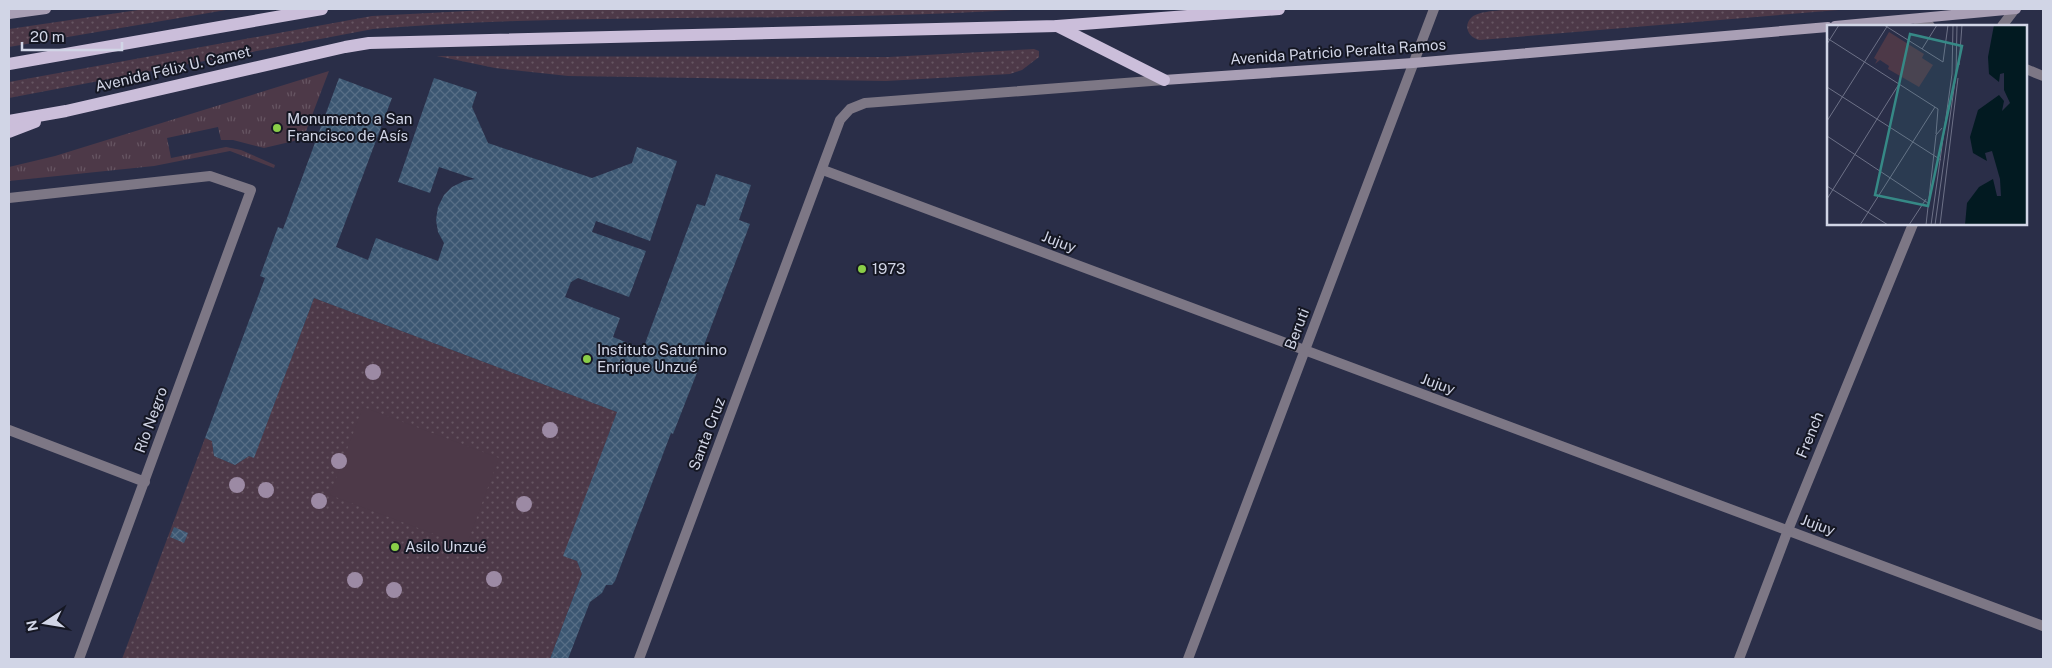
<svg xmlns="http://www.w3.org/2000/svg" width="2052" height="668" viewBox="0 0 2052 668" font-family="'Public Sans',sans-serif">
  <defs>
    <pattern id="grass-dots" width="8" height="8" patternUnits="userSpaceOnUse" patternTransform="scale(1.25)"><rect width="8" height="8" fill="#4d3948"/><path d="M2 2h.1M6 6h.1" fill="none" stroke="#665562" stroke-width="1.8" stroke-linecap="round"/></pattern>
    <pattern id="park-tufts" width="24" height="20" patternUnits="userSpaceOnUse" patternTransform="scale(1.25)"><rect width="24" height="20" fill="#4d3948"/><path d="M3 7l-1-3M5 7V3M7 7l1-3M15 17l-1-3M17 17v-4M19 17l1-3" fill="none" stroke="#665562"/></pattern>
    <pattern id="building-cross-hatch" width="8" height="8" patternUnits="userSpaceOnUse" patternTransform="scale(1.25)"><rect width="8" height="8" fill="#3c5772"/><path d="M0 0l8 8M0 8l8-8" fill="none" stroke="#576e86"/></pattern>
  </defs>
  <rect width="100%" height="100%" fill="#2a2e48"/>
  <g fill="url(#grass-dots)">
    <polygon points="145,9 232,9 9,47 9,29"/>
    <path d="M505,9H1031C812,24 592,11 373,29L9,98V82L372,16Z"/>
    <path d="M1531,9H1851L1480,40C1469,38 1462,26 1472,17C1481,9 1518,10 1531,9Z"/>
    <polygon points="1034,49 1039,51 1039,57 1022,70 1010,74 886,81 568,76 495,68 437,56 889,57"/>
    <polygon points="314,298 617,412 564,556 577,561 582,574 550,659 122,659 205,438 212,441 214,456 235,465 249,456 254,457"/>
  </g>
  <polygon fill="url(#park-tufts)" points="329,71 306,131 301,137 294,141 264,148 233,140 221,140 218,127 167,138 171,158 226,147 241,150 275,165 274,168 230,151 154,166 9,181 9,167 55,156"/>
  <polygon fill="#4d3948" points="363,407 499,458 466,546 330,495"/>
  <g fill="url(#building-cross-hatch)">
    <polygon points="339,78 392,98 336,247 368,260 376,238 438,261 444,243 438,232 436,220 438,207 444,195 452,187 464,181 475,179 439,167 430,193 398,182 434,78 477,92 472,107 488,143 592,178 632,163 637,147 677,161 650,241 596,221 592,232 646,251 629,297 578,278 571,282 565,297 620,318 613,337 643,349 697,204 705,206 716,174 751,185 739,220 750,224 695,369 698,370 673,434 671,433 615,581 612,585 606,585 602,593 590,602 568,659 550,659 582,574 577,561 563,556 617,412 314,298 254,458 249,456 235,465 214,456 212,441 205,438 265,278 260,276 278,227 283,229"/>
    <polygon points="174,527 188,533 184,543 170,537"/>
  </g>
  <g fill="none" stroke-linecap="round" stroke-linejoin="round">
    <g stroke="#7d7785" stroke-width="10">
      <polyline points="1916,19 1930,26"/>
      <polyline points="2002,26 2015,9"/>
      <polyline points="2026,69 2043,76"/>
      <polyline points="823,170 2043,626"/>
      <polyline points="9,198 210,176 251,190 79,659"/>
      <polyline points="9,430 145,482"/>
      <polyline points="639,659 840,120 850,109 865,103 1164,80"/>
      <polyline points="1188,659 1434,9"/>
      <polyline points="1739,659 1788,530 1913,224"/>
    </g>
    <g stroke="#a99fb5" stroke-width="10">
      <polyline points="9,14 46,9"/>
      <polyline points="1835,26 2016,9"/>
      <polyline points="1164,80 1413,63 1828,27"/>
    </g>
    <g stroke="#cbbeda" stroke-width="12">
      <polyline points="1057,26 1164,80"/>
      <polyline points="9,64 322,9"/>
      <polyline points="9,121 66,111 345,47 369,43 1057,26 1279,9"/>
      <polyline points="9,132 35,122"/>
    </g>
  </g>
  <g fill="#9c8aa4">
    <circle cx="373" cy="372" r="8"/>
    <circle cx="550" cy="430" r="8"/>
    <circle cx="339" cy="461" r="8"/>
    <circle cx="237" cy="485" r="8"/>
    <circle cx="266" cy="490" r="8"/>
    <circle cx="319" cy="501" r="8"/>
    <circle cx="524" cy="504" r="8"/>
    <circle cx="494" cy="579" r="8"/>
    <circle cx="355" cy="580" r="8"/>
    <circle cx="394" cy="590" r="8"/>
  </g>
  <g fill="#8ace48" stroke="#151723" stroke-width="2">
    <circle cx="277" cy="128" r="5"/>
    <circle cx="862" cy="269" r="5"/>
    <circle cx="587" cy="359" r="5"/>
    <circle cx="395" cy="547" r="5"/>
  </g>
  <g text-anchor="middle" stroke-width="4" stroke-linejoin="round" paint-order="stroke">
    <g font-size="15" fill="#d1d5e6" stroke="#151723">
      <text transform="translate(1338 52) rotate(-4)" y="5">Avenida Patricio Peralta Ramos</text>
      <text transform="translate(173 69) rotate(-13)" y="5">Avenida Félix U. Camet</text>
      <text transform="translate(1059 242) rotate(21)" y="5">Jujuy</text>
      <text transform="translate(1297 329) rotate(-69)" y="5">Beruti</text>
      <text transform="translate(1438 384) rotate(20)" y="5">Jujuy</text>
      <text transform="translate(151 420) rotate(-70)" y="5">Río Negro</text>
      <text transform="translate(707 434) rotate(-69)" y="5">Santa Cruz</text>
      <text transform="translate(1810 435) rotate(-68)" y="5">French</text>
      <text transform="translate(1818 525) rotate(20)" y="5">Jujuy</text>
    </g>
    <g font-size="15" fill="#d1d5e6" stroke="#151723" text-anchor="start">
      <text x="287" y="124">Monumento a San<tspan x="287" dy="17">Francisco de Asís</tspan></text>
      <text x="872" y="274">1973</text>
      <text x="597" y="355">Instituto Saturnino<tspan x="597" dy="17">Enrique Unzué</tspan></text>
      <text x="405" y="552">Asilo Unzué</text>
    </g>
  </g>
  <g transform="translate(1827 25)">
    <rect width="200" height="200" fill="#2a2e48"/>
    <path d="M62,7L97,29L95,33L106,40L92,62L61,44L62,41L53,35L48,39L50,35L47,33Z" fill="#4d3948"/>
    <path d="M167,0H200V200H138L140,178L152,162L166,154L170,171H174L173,154L165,126L158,128L160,136L146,128L143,112L151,85L172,70L177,76L175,86L183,78L177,65V48L173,49L172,57L162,49L161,32Z" fill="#021a21"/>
    <path fill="none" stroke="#6d7187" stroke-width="1" d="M57,0L116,37L121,0M0,13L111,84L109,109M0,19L12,0M95,24L110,0M132,40L135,0M0,62L114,135M0,96L61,0M0,111L101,178M0,161L61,200M0,174L72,59M33,200L108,82M82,200L99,174M99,200L109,110L115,103M104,200L125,49L126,0M108,200L129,49L130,0M113,200L131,53"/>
    <path fill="#368986" fill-opacity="0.15" stroke="#368986" stroke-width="2.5" d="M83,9L135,21L101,181L48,170Z"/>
    <rect width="200" height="200" fill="none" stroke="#d1d5e6" stroke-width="2.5"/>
  </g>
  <rect width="2052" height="668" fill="none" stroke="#d1d5e6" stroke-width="20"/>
  <g transform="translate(45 623) rotate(258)" stroke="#151723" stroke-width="4" paint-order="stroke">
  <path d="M0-4L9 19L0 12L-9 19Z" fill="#d1d5e6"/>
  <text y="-8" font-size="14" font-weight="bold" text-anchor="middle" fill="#d1d5e6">N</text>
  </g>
  <path d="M22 42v8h100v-8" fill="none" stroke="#d1d5e6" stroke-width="2.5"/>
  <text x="30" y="42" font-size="15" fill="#d1d5e6" stroke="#151723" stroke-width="4" paint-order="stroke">20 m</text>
</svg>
